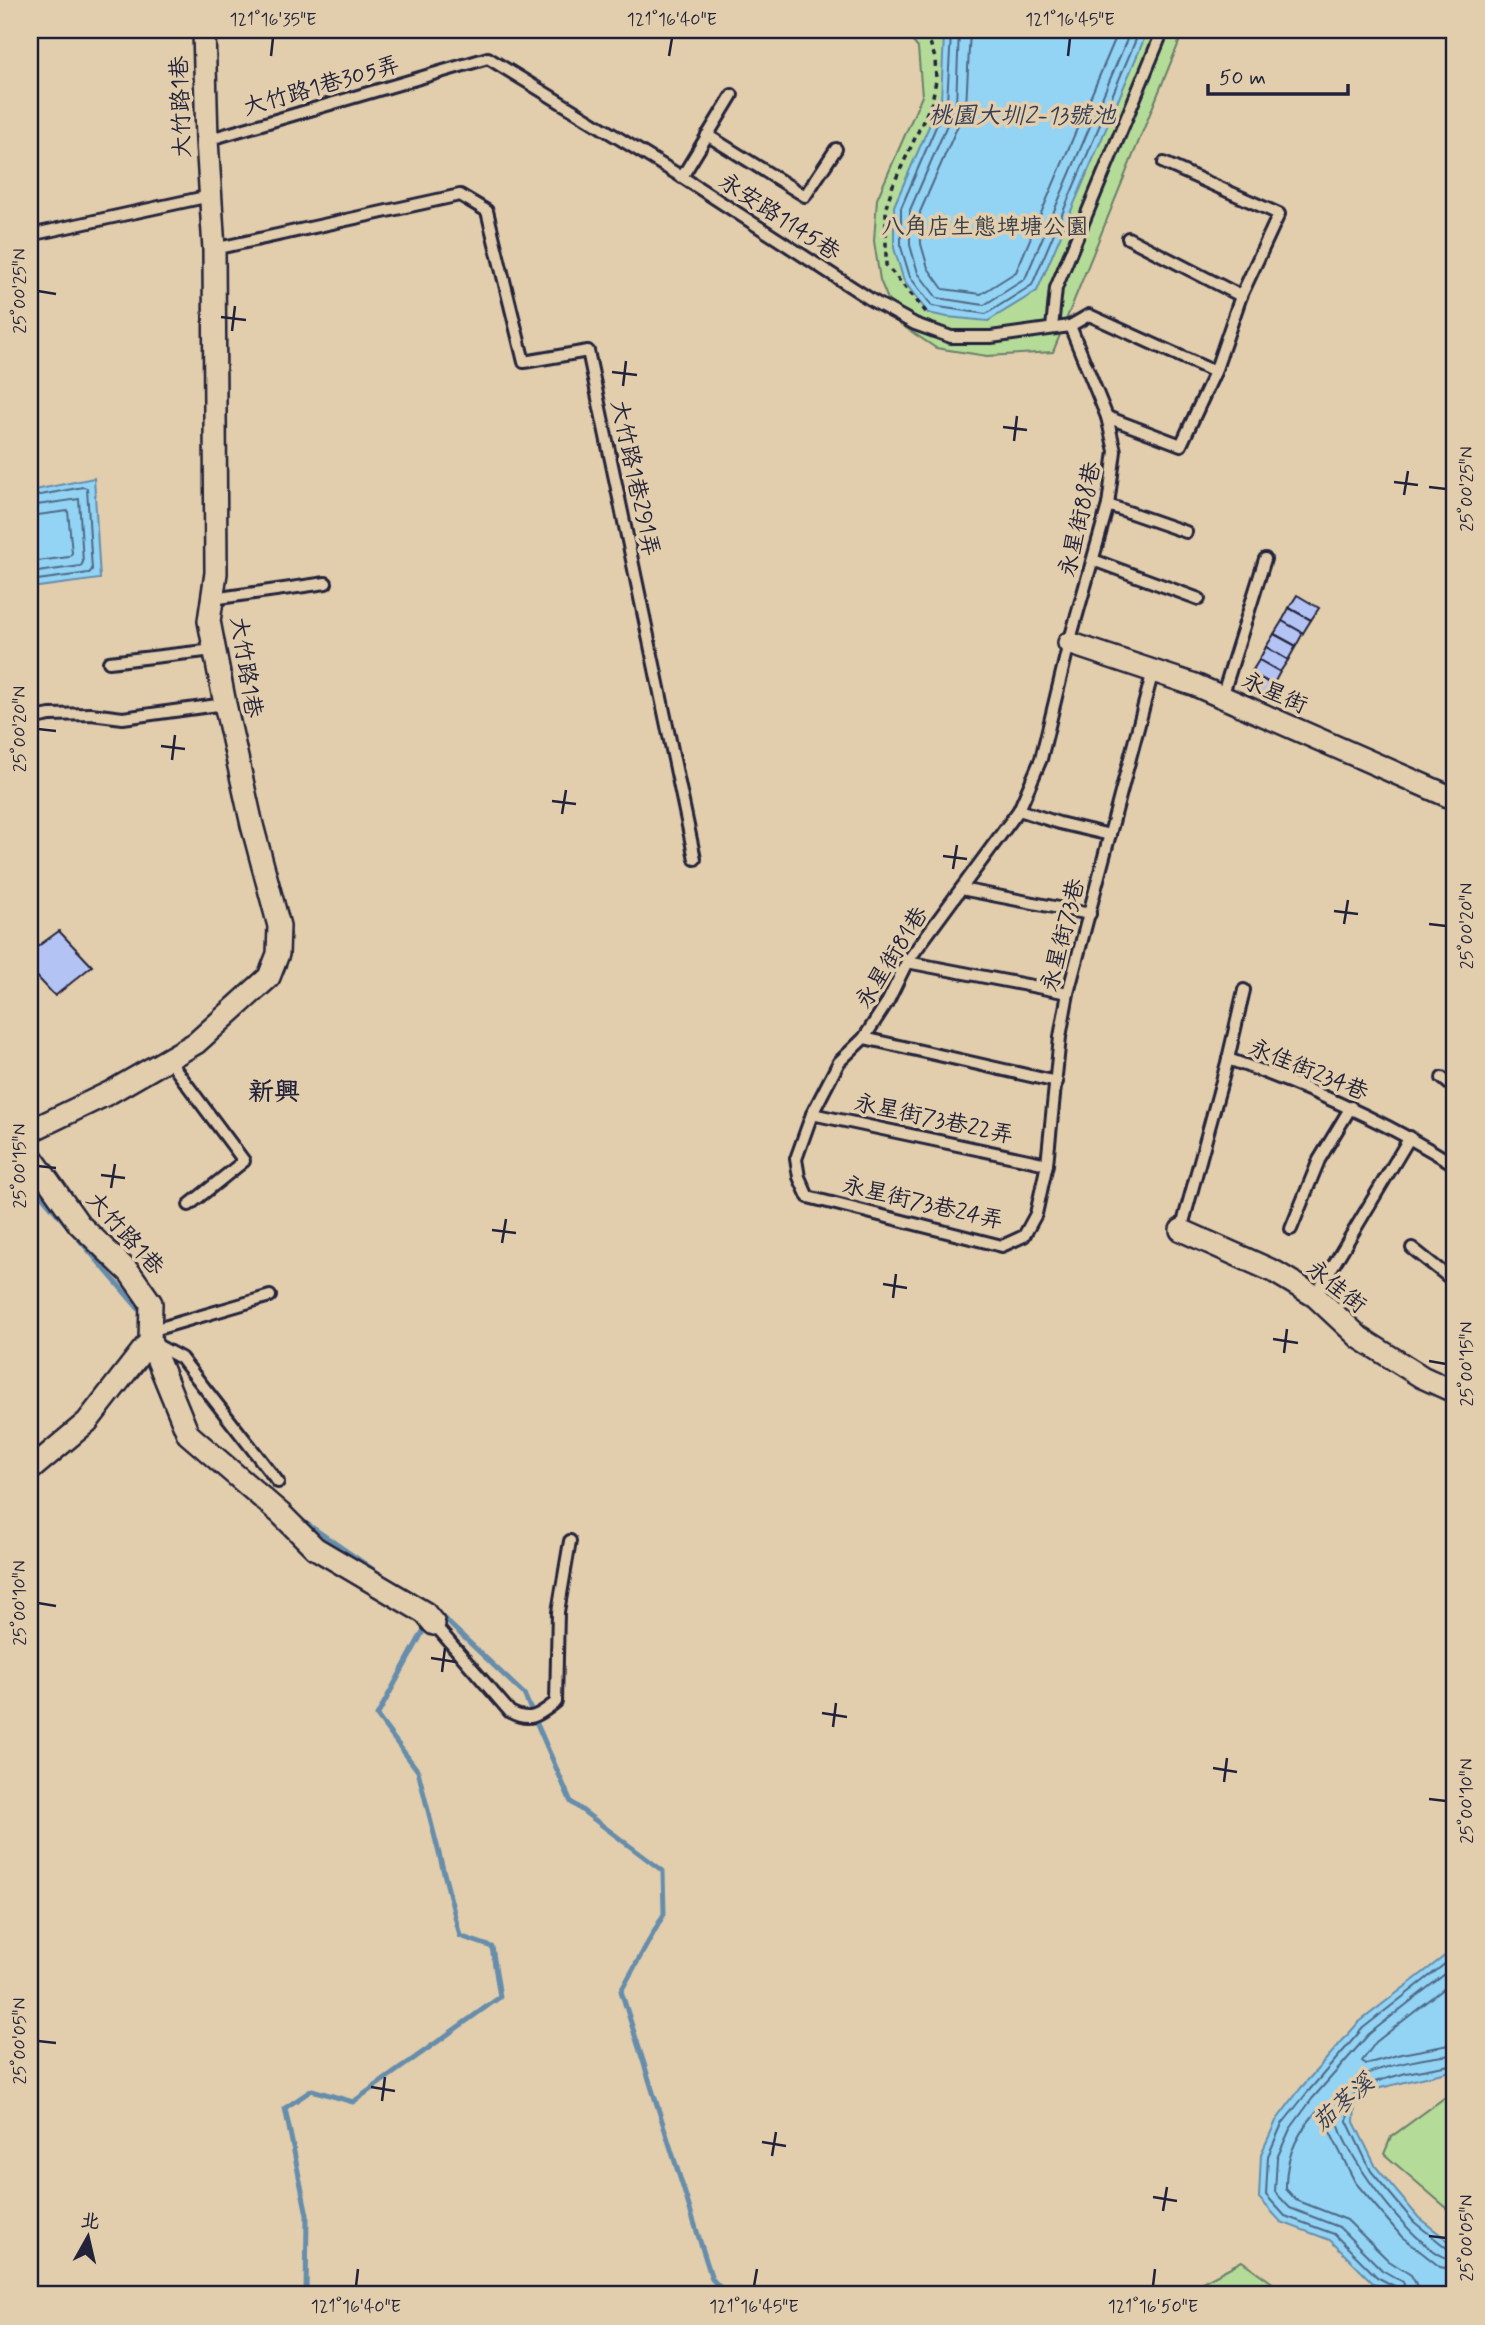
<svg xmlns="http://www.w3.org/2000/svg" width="1485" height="2325" viewBox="0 0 1485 2325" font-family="Mynerve,'LXGW WenKai TC',sans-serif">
  <rect width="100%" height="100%" fill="#e2cead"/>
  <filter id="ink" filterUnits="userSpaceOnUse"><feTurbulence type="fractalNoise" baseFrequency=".0143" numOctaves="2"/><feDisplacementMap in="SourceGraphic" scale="14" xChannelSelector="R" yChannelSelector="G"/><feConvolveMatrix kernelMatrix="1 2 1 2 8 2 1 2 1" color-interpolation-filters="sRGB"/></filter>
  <g filter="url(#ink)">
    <g fill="#b4dc98" stroke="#6b7f6a" stroke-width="2">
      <polygon points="903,30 1184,30 1053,352 987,356 936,348 897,322 880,280 874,241 877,199 922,96 918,48"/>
      <polygon points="1455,2090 1455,2215 1384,2154 1391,2137"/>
      <polygon points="1242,2261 1289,2295 1178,2295"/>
    </g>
    <g fill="#93d4f5" stroke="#668dab" stroke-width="2">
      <polygon points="940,30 1148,30 1037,291 988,321 947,317 928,313 904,281 894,248 894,206 941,99 944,35"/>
      <polygon points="94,478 100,579 30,588 30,491"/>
      <polygon points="1455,1948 1455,2070 1368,2091 1355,2103 1354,2122 1376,2167 1419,2218 1455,2246 1455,2295 1397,2295 1373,2283 1330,2240 1281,2222 1259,2198 1261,2154 1276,2121 1300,2089 1358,2023"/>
    </g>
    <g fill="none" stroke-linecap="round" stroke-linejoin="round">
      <g stroke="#4f6985" stroke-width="2">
        <polyline points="949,30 951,35 947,101 901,208 901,247 910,277 932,306 986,314 1032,285 1140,30"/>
        <polyline points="959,30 956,104 910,210 910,245 918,273 937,298 984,305 1025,279 1131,30"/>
        <polyline points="970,30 966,107 920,212 921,244 928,268 943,289 981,294 1016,272 1119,30"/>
        <polyline points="30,497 83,487 87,488 92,570 89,573 30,581"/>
        <polyline points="30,506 79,499 83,562 81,566 30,573"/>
        <polyline points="30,516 68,511 72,553 69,557 30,562"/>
        <polyline points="1455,1980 1376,2042 1362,2061 1366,2064 1401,2054 1455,2044"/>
        <path d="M1455,2055C1432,2056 1383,2066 1362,2076C1355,2079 1346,2088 1342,2095C1338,2102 1337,2118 1339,2126C1348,2159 1420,2258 1455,2260"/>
        <polyline points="1455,2064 1406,2073 1364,2085 1349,2100 1347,2121 1371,2171 1414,2222 1448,2249 1455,2251"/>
        <polyline points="1399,2295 1396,2287 1377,2277 1334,2234 1285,2216 1266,2195 1268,2156 1282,2124 1306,2094 1363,2028 1455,1956"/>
        <polyline points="1408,2295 1403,2282 1382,2270 1339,2227 1290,2208 1275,2192 1277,2158 1290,2129 1312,2099 1369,2034 1455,1966"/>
        <path d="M1418,2295L1416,2284L1411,2275L1389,2261L1347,2220L1296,2200L1286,2189C1285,2153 1300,2129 1324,2103L1329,2105V2130L1355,2182L1402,2237L1440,2267L1455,2270"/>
      </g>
      <g stroke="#668dab" stroke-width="5">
        <polyline points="30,1182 144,1315"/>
        <polyline points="297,1517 387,1579"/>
        <polyline points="436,1611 524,1694 571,1802 663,1871 664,1914 621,1991 712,2279 727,2295"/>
        <polyline points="306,2295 307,2215 285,2108 312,2090 353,2102 500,1997 492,1947 460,1936 418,1771 377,1716 427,1624"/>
      </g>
    </g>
    <g fill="#b3c3f3" stroke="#22223b" stroke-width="2">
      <polygon points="1297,595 1319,608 1311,620 1289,608"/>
      <polygon points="1289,608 1311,620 1303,633 1282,621"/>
      <polygon points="1282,621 1303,633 1296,646 1274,634"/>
      <polygon points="1274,634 1296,646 1288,660 1266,647"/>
      <polygon points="1266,647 1288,660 1280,672 1259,660"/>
      <polygon points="1259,660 1280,672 1273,685 1251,673"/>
      <polygon points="1251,673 1273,685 1265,699 1243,686"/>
      <polygon points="59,931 92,966 55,996 30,969 30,966 36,961 30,952"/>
    </g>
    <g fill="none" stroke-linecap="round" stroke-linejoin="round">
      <g stroke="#22223b" stroke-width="16">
        <g id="lane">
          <polyline points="707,135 805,196 836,149"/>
          <polyline points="207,140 488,58 682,177 873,301 915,324 951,337 991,337 1070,326 1089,315 1215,372"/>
          <polyline points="682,177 732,95"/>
          <polyline points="30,235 210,196"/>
          <polyline points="1128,238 1241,296"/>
          <polyline points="214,249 460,195 487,211 524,362 588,351 695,859"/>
          <polyline points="1070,326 1107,417 1115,451 1108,505 1069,643 1041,759 1019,810 907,962 888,1001 864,1038 839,1062 812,1114 796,1159 799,1177 808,1197 1002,1246 1024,1236 1036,1214 1047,1164 1060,1037 1068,993 1153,671"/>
          <polyline points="1052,328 1056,288 1163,30"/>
          <polyline points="1107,417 1181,445 1215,372 1241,296 1279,214 1164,163"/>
          <polyline points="1108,505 1186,532"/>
          <polyline points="1093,560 1199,599"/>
          <polyline points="212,599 326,583"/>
          <polyline points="109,662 214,650"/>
          <polyline points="1222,697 1265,559"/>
          <polyline points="30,719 50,715 91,714 123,718 225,704"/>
          <polyline points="1019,810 1059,823 1110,835"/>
          <polyline points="961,889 1090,914"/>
          <polyline points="907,962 1068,993"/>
          <polyline points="864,1038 1057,1082"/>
          <polyline points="168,1059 244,1161 189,1205"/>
          <polyline points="1228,1059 1244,990"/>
          <polyline points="1442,1078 1455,1089"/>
          <polyline points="812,1114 1047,1164"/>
          <polyline points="1291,1229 1319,1160 1351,1107"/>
          <path d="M1181,1230L1228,1059C1308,1087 1383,1120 1455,1165"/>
          <polyline points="1412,1248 1451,1279 1455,1279"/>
          <polyline points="1315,1296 1410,1137"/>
          <polyline points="150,1331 270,1296"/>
          <polyline points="153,1343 181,1358 278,1482"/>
          <path d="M434,1624L510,1712C531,1723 539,1715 556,1702L558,1612L570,1541"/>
        </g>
      </g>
      <g stroke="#22223b" stroke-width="26">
        <g id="street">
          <polyline points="1069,643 1195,685 1455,799"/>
          <polyline points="30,1131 109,1093 196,1043 269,977 278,954 279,926 252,825 225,704 209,621 216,573 214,249 207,140 204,30"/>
          <polyline points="30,1155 79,1224 130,1273 151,1303 150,1341 87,1422 30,1470"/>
          <polyline points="1181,1230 1275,1272 1315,1296 1360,1338 1422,1377 1455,1392"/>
          <polyline points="150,1341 188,1434 281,1514 315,1548 425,1613 434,1624"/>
        </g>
      </g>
      <polyline stroke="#22223b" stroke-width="3.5" stroke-dasharray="5 5" stroke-linecap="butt" points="926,312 886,265 886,207 893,185 932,102 936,80 935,58 926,30"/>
      <use href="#lane" stroke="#e2cead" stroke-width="10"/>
      <use href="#street" stroke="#e2cead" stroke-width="21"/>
    </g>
  </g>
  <path fill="none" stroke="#22223b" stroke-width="2.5" d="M271,56L273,38M669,56L672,38M1068,56L1070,38M38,291L56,294M221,317L246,320M232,331L235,306M612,372L637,375M623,386L626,361M1003,427L1027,430M1014,441L1017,416M1394,482L1418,485M1429,487L1446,489M1404,495L1408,471M38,729L56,731M161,746L185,749M172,760L175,735M552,801L576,804M562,814L566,790M943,856L967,859M953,869L957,845M1334,911L1358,914M1344,924L1348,900M1429,924L1446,926M38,1166L56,1168M101,1175L125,1178M111,1188L115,1164M492,1230L516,1233M502,1243L506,1219M883,1284L907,1288M893,1298L896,1274M1273,1339L1298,1343M1284,1353L1287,1329M1429,1361L1446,1364M38,1603L56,1606M431,1658L456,1662M442,1672L445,1648M822,1713L847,1717M833,1727L836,1703M1213,1768L1237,1772M1224,1782L1227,1758M1429,1799L1446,1801M38,2041L56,2043M371,2087L395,2091M382,2101L385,2077M762,2142L786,2146M772,2156L776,2132M1153,2197L1177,2201M1163,2211L1167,2187M1429,2236L1446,2238M356,2286L358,2269M754,2286L757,2269M1153,2286L1155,2269"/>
  <g text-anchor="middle" stroke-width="7" stroke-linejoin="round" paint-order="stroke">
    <g font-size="23" fill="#22223b" stroke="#e2cead">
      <text transform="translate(321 85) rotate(-16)" y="8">大竹路1巷305弄</text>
      <text transform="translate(180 107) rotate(-92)" y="8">大竹路1巷</text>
      <text transform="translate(780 216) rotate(33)" y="8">永安路1145巷</text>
      <text transform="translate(636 478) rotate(78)" y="8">大竹路1巷291弄</text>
      <text transform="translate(1079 519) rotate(-77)" y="8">永星街88巷</text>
      <text transform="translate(247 667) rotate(81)" y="8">大竹路1巷</text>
      <text transform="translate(1275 692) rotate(24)" y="8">永星街</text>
      <text transform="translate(1062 935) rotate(-76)" y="8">永星街73巷</text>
      <text transform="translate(891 957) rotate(-58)" y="8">永星街81巷</text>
      <text transform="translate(1309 1069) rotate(22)" y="8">永佳街234巷</text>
      <text transform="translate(934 1118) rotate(12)" y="8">永星街73巷22弄</text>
      <text transform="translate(923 1202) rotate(13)" y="8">永星街73巷24弄</text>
      <text transform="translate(126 1233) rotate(48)" y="8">大竹路1巷</text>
      <text transform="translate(1337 1286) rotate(39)" y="8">永佳街</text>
    </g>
    <g font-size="23" fill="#383e49" stroke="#e2cead">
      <text x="985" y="234">八角店生態埤塘公園</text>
    </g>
    <g font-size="24" font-style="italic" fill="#333d57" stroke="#e2cead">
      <text x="1022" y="123">桃園大圳2-13號池</text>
      <text transform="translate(1343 2102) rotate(-41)" y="8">茄苳溪</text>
    </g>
    <g font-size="26" font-weight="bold" fill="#22223b" stroke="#e2cead">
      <text x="274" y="1100">新興</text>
    </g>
  </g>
  <rect width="1485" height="2325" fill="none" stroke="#e2cead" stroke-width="77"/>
  <g transform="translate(88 2237) rotate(8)" stroke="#e2cead" stroke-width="5" paint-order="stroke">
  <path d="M0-5L12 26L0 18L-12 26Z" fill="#22223b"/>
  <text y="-10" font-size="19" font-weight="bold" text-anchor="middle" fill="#22223b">北</text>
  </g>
  <path d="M1208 84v10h140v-10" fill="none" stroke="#22223b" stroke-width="3.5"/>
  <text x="1219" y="84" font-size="21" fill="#22223b" stroke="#e2cead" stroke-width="5" paint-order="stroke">50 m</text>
  <rect x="38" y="38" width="1408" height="2248" fill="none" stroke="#22223b" stroke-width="2.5"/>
  <g font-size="18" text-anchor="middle" fill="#22223b">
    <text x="273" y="25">121°16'35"E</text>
    <text x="672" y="25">121°16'40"E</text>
    <text x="1070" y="25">121°16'45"E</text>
    <text transform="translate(19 291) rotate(-90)" y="6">25°00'25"N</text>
    <text transform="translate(1466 489) rotate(-90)" y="6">25°00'25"N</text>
    <text transform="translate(19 729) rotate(-90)" y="6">25°00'20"N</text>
    <text transform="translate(1466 926) rotate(-90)" y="6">25°00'20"N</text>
    <text transform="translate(19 1166) rotate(-90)" y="6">25°00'15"N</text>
    <text transform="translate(1466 1364) rotate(-90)" y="6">25°00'15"N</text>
    <text transform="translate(19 1603) rotate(-90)" y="6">25°00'10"N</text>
    <text transform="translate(1466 1801) rotate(-90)" y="6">25°00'10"N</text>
    <text transform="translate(19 2041) rotate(-90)" y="6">25°00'05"N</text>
    <text transform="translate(1466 2238) rotate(-90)" y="6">25°00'05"N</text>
    <text x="356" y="2312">121°16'40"E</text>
    <text x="754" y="2312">121°16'45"E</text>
    <text x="1153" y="2312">121°16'50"E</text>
  </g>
</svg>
